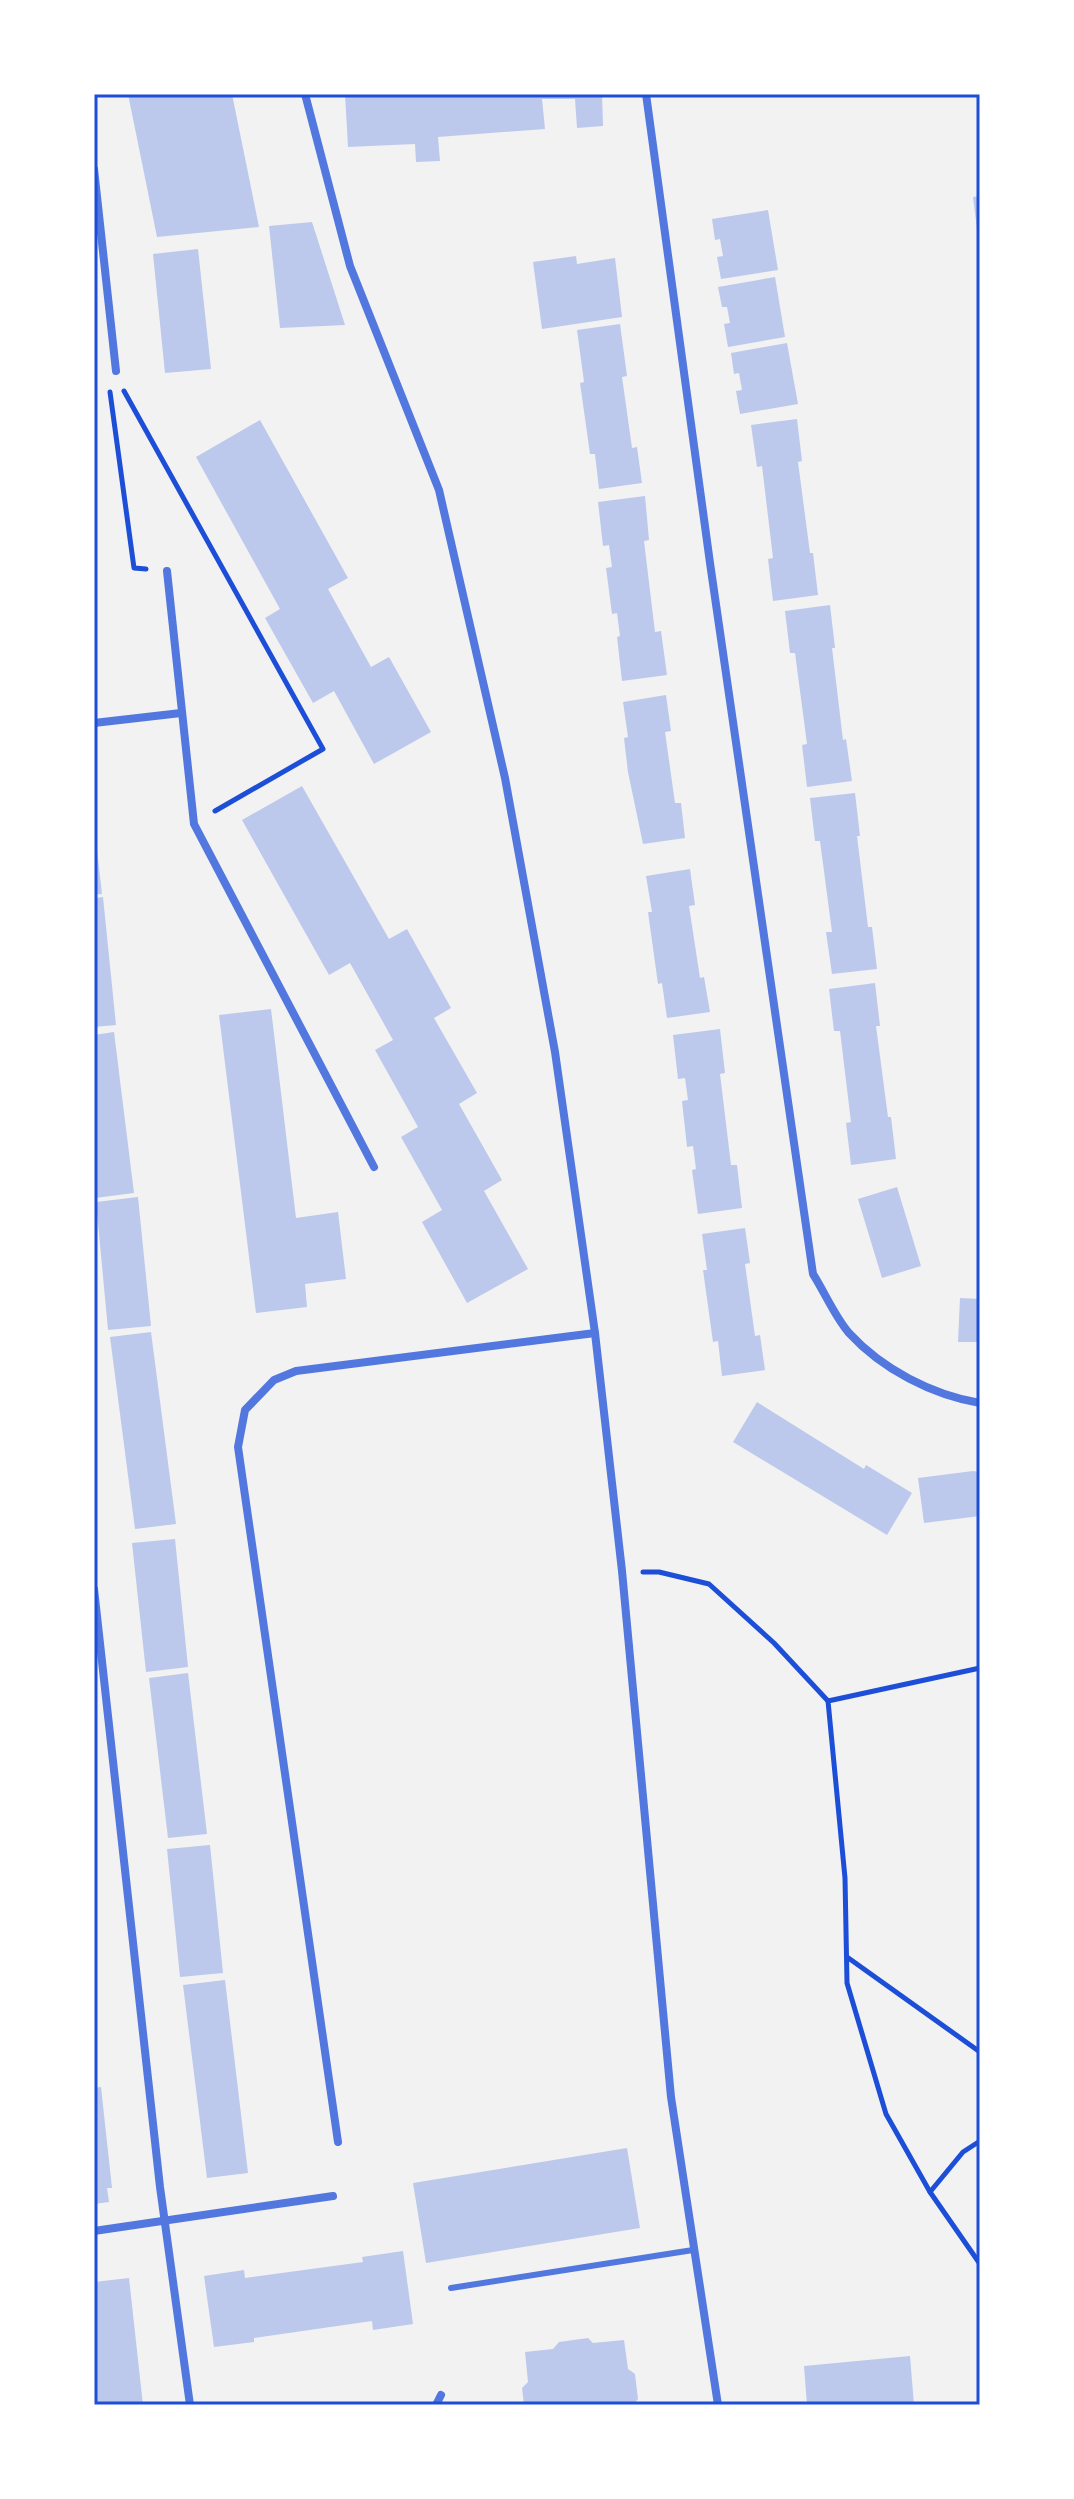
<svg xmlns="http://www.w3.org/2000/svg" width="1074" height="2499" viewBox="0 0 1074 2499" font-family="'Source Sans 3',sans-serif">
  <rect width="100%" height="100%" fill="#f2f2f2"/>
  <g fill="#bdc9ec">
    <polygon points="128,94 232,94 259,227 157,237"/>
    <polygon points="345,94 602,94 603,126 577,128 575,99 542,99 545,129 438,137 440,161 416,162 415,144 348,147"/>
    <polygon points="980,196 980,228 977,229 973,197"/>
    <polygon points="768,210 778,270 721,279 717,257 723,256 720,239 715,240 712,219"/>
    <polygon points="312,222 345,325 280,328 269,226"/>
    <polygon points="198,249 211,369 165,373 153,254"/>
    <polygon points="576,256 577,264 615,258 622,317 542,329 533,262"/>
    <polygon points="775,277 785,337 728,347 724,324 730,323 727,307 722,307 718,287"/>
    <polygon points="620,324 627,376 622,377 632,448 637,447 642,483 599,489 595,454 590,454 580,383 584,382 577,330"/>
    <polygon points="787,343 798,404 740,414 736,391 742,390 739,373 734,374 731,353"/>
    <polygon points="797,419 802,461 798,462 810,553 813,553 818,595 773,601 768,559 773,558 762,466 757,467 751,425"/>
    <polygon points="260,420 348,578 328,589 371,667 389,657 431,732 374,764 334,691 313,703 265,618 280,609 196,457"/>
    <polygon points="645,496 649,540 644,541 655,632 661,631 667,675 622,681 617,637 620,636 617,613 612,614 606,568 612,567 609,545 603,546 598,502"/>
    <polygon points="830,605 835,648 832,648 843,740 846,739 852,781 807,787 802,745 807,744 795,653 790,653 785,611"/>
    <polygon points="666,695 671,731 665,732 675,803 681,803 685,838 643,844 628,772 624,738 628,737 623,702"/>
    <polygon points="302,786 389,939 407,929 451,1008 434,1018 477,1093 459,1104 502,1180 484,1191 528,1269 467,1303 422,1222 442,1210 401,1137 418,1127 375,1050 393,1040 350,963 329,975 242,820"/>
    <polygon points="855,793 860,836 857,836 868,927 872,927 877,969 832,974 826,932 832,932 820,841 815,841 810,798"/>
    <polygon points="94,841 96,841 102,894 94,895"/>
    <polygon points="690,869 695,905 689,906 700,978 704,977 710,1012 667,1018 662,983 658,984 648,912 652,912 646,876"/>
    <polygon points="103,897 116,1025 94,1027 94,898"/>
    <polygon points="875,983 880,1026 876,1026 888,1117 891,1117 896,1159 851,1165 846,1123 851,1122 840,1031 834,1031 829,989"/>
    <polygon points="271,1009 296,1218 338,1212 346,1279 305,1284 307,1307 256,1313 219,1015"/>
    <polygon points="720,1029 725,1073 720,1074 731,1165 737,1165 742,1208 698,1214 692,1170 696,1169 693,1146 687,1147 682,1101 688,1100 685,1078 678,1079 673,1035"/>
    <polygon points="114,1032 134,1193 95,1198 94,1035"/>
    <polygon points="897,1187 921,1266 882,1278 858,1199"/>
    <polygon points="138,1197 151,1326 108,1330 96,1202"/>
    <polygon points="745,1228 750,1263 745,1264 755,1336 760,1335 765,1370 722,1376 718,1341 713,1342 703,1270 707,1270 702,1234"/>
    <polygon points="960,1298 980,1299 980,1342 958,1342"/>
    <polygon points="151,1332 176,1524 135,1529 110,1337"/>
    <polygon points="757,1402 864,1469 866,1465 912,1493 887,1535 733,1442"/>
    <polygon points="973,1471 980,1472 980,1516 924,1523 918,1478"/>
    <polygon points="175,1539 188,1667 146,1672 132,1543"/>
    <polygon points="188,1673 207,1834 168,1838 149,1678"/>
    <polygon points="210,1845 223,1973 180,1977 167,1849"/>
    <polygon points="225,1980 248,2173 207,2178 183,1985"/>
    <polygon points="101,2087 112,2188 107,2188 109,2202 94,2204 94,2088"/>
    <polygon points="627,2148 640,2228 426,2263 413,2183"/>
    <polygon points="403,2251 413,2324 373,2330 372,2321 254,2338 254,2342 214,2347 204,2276 244,2270 245,2278 363,2262 362,2257"/>
    <polygon points="129,2278 143,2405 94,2405 94,2282"/>
    <polygon points="588,2338 593,2343 624,2340 628,2369 635,2374 638,2399 633,2405 524,2405 522,2388 528,2382 525,2352 553,2349 559,2342"/>
    <polygon points="910,2356 914,2405 807,2405 804,2366"/>
  </g>
  <g fill="none" stroke-linecap="round" stroke-linejoin="round">
    <g stroke="#1d4ed8" stroke-width="5">
      <polyline points="124,391 323,749 215,811"/>
      <polyline points="110,392 134,568 146,569"/>
      <polyline points="643,1572 659,1572 709,1584 774,1643 828,1701"/>
      <polyline points="980,1668 828,1701 845,1878 847,1983 886,2114 930,2192 980,2264"/>
      <polyline points="847,1957 980,2052"/>
      <polyline points="930,2192 963,2152 980,2141"/>
    </g>
    <polyline stroke="#5277de" stroke-width="6" points="451,2288 693,2250"/>
    <g stroke="#5277de" stroke-width="8">
      <polyline points="305,94 350,266 439,490 505,778 555,1052 595,1333 622,1571 671,2097 718,2405"/>
      <path d="M646,94L710,563L813,1274C825,1293 835,1317 849,1333C882,1369 932,1395 980,1403"/>
      <polyline points="94,169 116,371"/>
      <polyline points="167,571 194,824 374,1167"/>
      <polyline points="94,723 181,713"/>
      <polyline points="94,1589 160,2187 190,2405"/>
      <polyline points="338,2142 238,1447 245,1410 274,1380 296,1371 595,1333"/>
      <polyline points="94,2231 333,2196"/>
      <polyline points="436,2405 441,2395"/>
    </g>
  </g>
  <rect width="1074" height="2499" fill="none" stroke="#ffffff" stroke-width="192"/>
  <rect x="96" y="96" width="882" height="2307" fill="none" stroke="#1d4ed8" stroke-width="3"/>
</svg>
